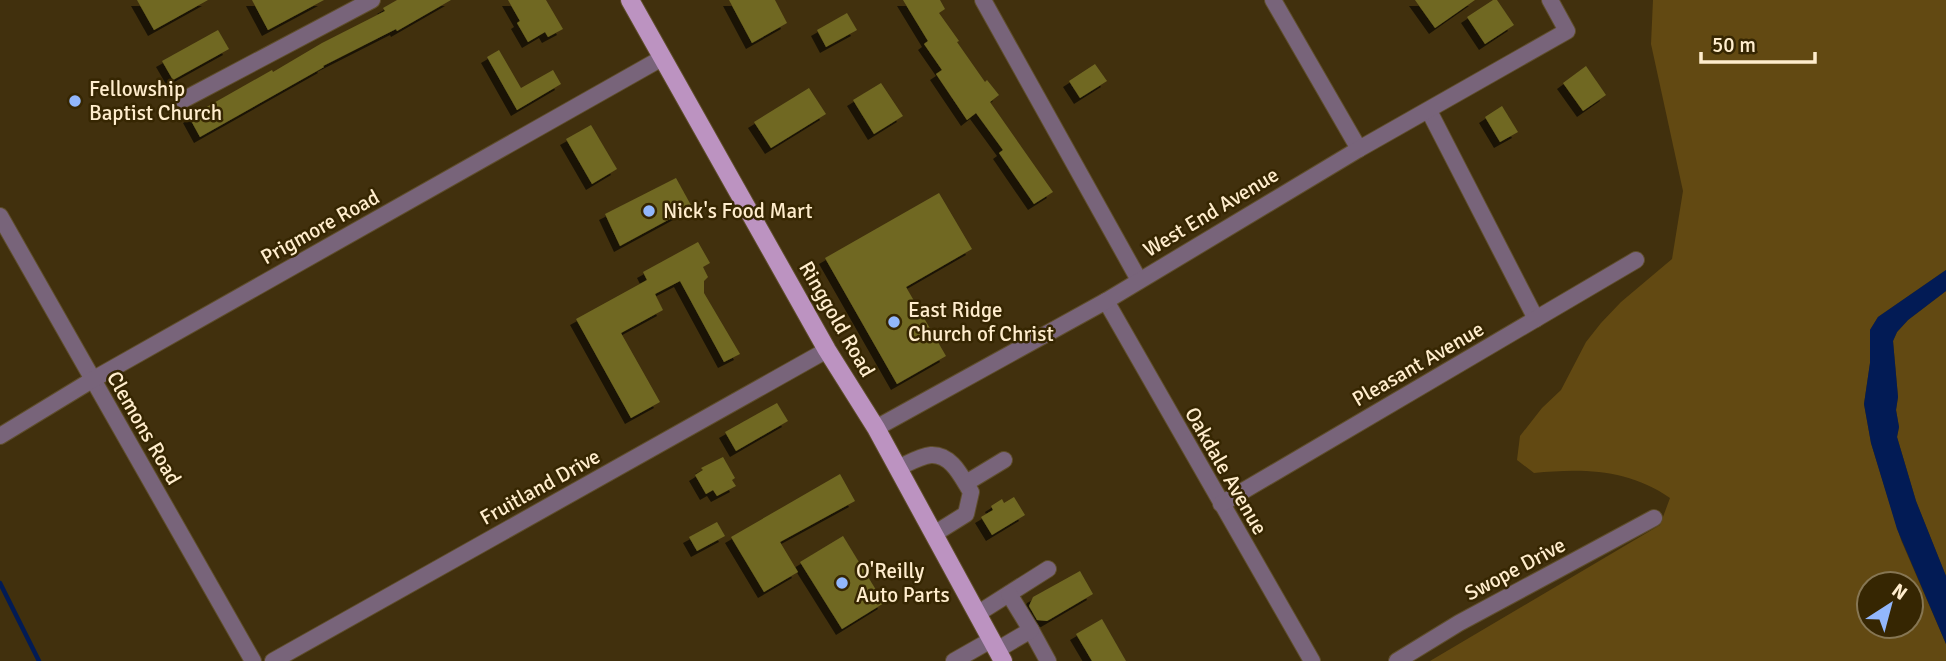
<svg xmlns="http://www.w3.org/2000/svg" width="1946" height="661" viewBox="0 0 1946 661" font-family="Signika,sans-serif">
  <defs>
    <filter id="shadow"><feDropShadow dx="-6" dy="6" stdDeviation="0" flood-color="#0009"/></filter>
  </defs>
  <rect width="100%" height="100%" fill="#41300d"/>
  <g fill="#624912" fill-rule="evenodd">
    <path d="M1653,0H1946V270L1878,317L1870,330V363L1864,404L1871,443L1901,540L1946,644V661H1430L1660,525L1670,498C1629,469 1582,468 1534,473L1517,460L1520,436L1542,408L1561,390L1586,342L1601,323L1621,302L1672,259L1683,191L1651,44ZM1869,584H1911V626H1869Z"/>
    <polygon points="1946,291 1946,576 1916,501 1897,437 1899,427 1896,410 1898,397 1893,341 1897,332 1908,320"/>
  </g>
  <polygon fill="#021b55" points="1946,270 1946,291 1908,320 1897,332 1893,341 1898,397 1896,410 1899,427 1897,437 1916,501 1946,576 1946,644 1897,529 1871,443 1864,404 1870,363 1870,330 1878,317"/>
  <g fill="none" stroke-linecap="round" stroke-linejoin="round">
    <polyline stroke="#021b55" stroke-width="4.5" points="0,583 39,661"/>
  </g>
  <g fill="#706824" filter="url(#shadow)">
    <polygon points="137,0 208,0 154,30"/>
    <polygon points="252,0 324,0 268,30"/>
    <polygon points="397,0 451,0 397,31 396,29 323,66 324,67 200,137 189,117 272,70 273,72 322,43 385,11 383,8"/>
    <polygon points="508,0 546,0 563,29 548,37 545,32 528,42 517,23 520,21"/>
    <polygon points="729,0 775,0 787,23 752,43"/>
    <polygon points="903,0 940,0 945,9 939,13 959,41 957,42 985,82 987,80 999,95 990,102 1053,192 1034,204 999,153 1003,150 976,113 967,120 936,74 942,70 924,44 928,41"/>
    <polygon points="1415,0 1475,0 1435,28"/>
    <polygon points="1493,0 1497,0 1514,25 1485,44 1467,17"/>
    <polygon points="847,13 857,30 826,47 817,30"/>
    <polygon points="218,30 229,49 173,80 162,61"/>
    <polygon points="499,50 521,88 553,70 561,84 517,110 487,57"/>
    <polygon points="1095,64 1107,81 1080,98 1069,81"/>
    <polygon points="1586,66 1606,95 1583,111 1563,83"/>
    <polygon points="881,83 903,116 874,134 853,100"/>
    <polygon points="809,88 826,114 771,148 754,122"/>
    <polygon points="1502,106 1518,132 1500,142 1485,117"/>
    <polygon points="591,125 617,169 592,184 566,139"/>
    <polygon points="676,178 692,207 620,246 605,214"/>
    <polygon points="939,193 972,249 906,287 946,356 897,384 825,258"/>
    <polygon points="698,242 710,263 703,267 708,277 704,281 704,293 740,354 724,362 680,281 655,294 663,310 621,333 660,402 631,418 576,319 647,280 643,272"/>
    <polygon points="777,403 788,421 736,451 725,432"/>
    <polygon points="723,457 735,478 732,480 736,486 717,496 713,490 706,494 695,475 703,470 701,468"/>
    <polygon points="840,474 855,501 780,542 798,572 764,592 731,537"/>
    <polygon points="1014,497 1025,515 992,535 981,517 993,510 991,506 1002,499 1004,503"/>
    <polygon points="717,522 725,536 697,551 689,537"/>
    <polygon points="843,536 884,603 842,629 800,562"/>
    <polygon points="1080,571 1093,594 1047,621 1037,620 1029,606 1033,597"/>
    <polygon points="1102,619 1126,661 1092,661 1076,634"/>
  </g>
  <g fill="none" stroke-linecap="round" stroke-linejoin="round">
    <g stroke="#5f4e2c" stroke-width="18">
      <g id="minor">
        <polyline points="983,0 1139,280"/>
        <polyline points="1273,0 1359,149"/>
        <polyline points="183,100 372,0"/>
        <polyline points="1429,111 1536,319"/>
        <polyline points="0,216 253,661"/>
        <polyline points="1106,301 1312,661"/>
        <polyline points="876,428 1106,301 1359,149 1567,31 1550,0"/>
        <polyline points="0,436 92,380 662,58"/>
        <path d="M898,468C907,464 920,456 931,455C952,454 962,478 971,492L966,514L934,534"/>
        <polyline points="966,483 1004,460"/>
        <polyline points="1221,504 1636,260"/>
        <polyline points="977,614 1048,569"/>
        <polyline points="1031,630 1048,661"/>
        <polyline points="997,650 1031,630 1009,594"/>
        <polyline points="273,661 827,350"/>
        <polyline points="954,661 991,640"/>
        <polyline points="1397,661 1459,623 1654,518"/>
      </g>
    </g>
    <g stroke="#5f4e2c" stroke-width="20">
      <polyline id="major" points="630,0 827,350 876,428 1003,661"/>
    </g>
    <use href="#minor" stroke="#78647a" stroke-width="16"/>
    <use href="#major" stroke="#bc93c1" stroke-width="18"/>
  </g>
  <g fill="#92b7fd" stroke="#362602" stroke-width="2.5">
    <circle cx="75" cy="101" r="7"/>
    <circle cx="649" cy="211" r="7"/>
    <circle cx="894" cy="322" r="7"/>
    <circle cx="842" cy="583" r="7"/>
  </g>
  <g text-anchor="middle" stroke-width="5" stroke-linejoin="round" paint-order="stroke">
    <g font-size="21" fill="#ffedcd" stroke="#362602" text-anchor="start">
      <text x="89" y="96">Fellowship<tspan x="89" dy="24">Baptist Church</tspan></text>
      <text x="663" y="218">Nick's Food Mart</text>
      <text x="908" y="317">East Ridge<tspan x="908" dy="24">Church of Christ</tspan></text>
      <text x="856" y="578">O'Reilly<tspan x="856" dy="24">Auto Parts</tspan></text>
    </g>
    <g font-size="21" fill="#ffedcd" stroke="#362602">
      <text transform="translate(1211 212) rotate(-31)" y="7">West End Avenue</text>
      <text transform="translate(320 227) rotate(-29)" y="7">Prigmore Road</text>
      <text transform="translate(837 319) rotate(60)" y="7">Ringgold Road</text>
      <text transform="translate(1418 364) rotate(-30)" y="7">Pleasant Avenue</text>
      <text transform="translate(144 428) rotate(60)" y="7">Clemons Road</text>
      <text transform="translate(1226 471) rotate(60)" y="7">Oakdale Avenue</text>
      <text transform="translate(540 487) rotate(-29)" y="7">Fruitland Drive</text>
      <text transform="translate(1515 569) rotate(-28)" y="7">Swope Drive</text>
    </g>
  </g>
  <g transform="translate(1890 605) rotate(36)"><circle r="33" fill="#362602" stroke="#867653" stroke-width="2"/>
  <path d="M0-5L12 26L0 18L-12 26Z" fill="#92b7fd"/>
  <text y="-10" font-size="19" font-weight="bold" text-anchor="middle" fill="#ffedcd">N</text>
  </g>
  <path d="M1701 52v10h114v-10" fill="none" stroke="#ffedcd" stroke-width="3.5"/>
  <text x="1712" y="52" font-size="21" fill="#ffedcd" stroke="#362602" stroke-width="5" paint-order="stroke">50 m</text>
</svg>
